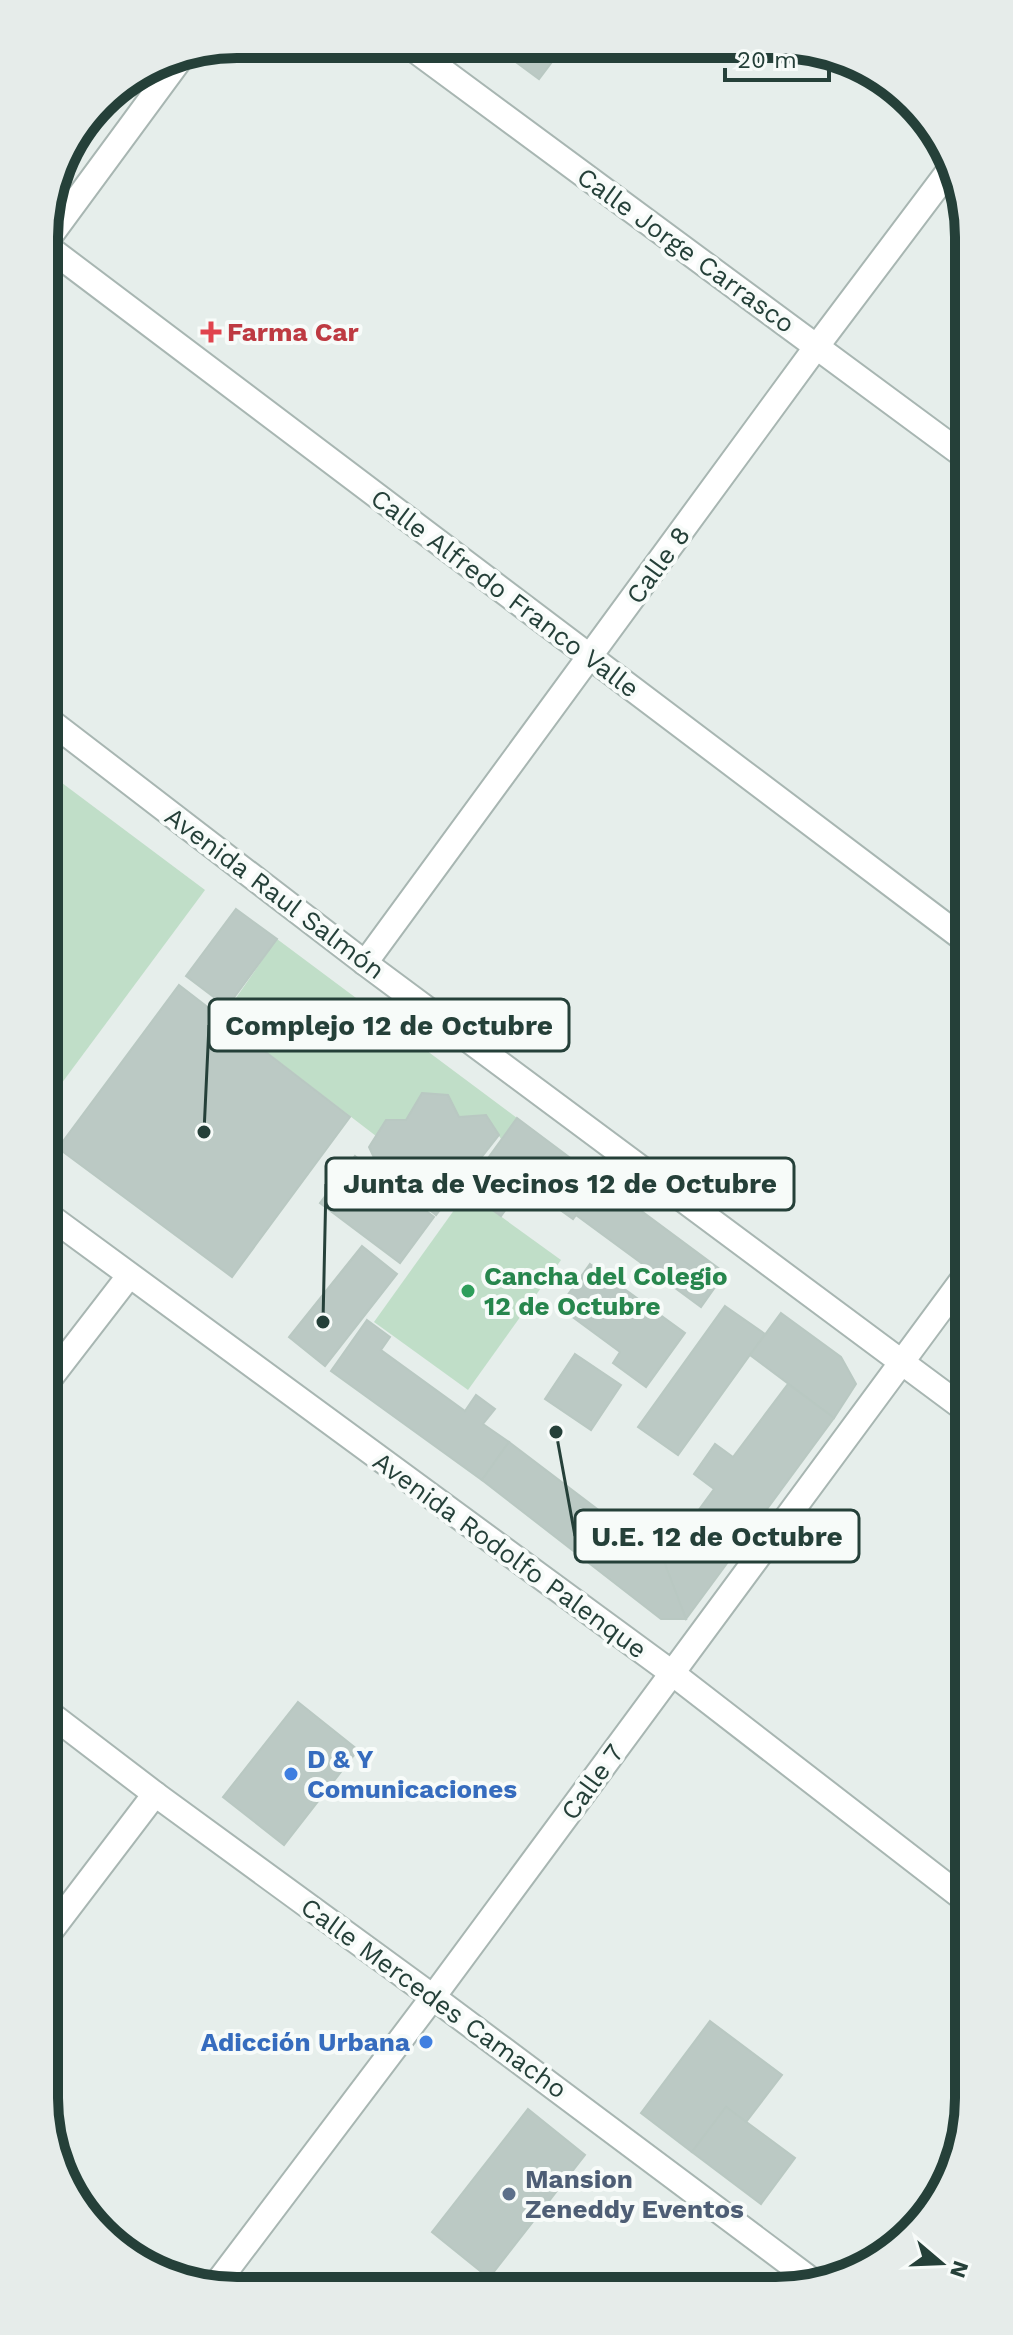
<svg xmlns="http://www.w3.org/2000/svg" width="1013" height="2335" viewBox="0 0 1013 2335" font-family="'Work Sans',sans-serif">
  <rect width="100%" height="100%" fill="#e6eeeb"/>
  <g fill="#c0dec8">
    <polygon points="46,771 205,890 47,1103"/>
    <polygon points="277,939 517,1118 501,1139 486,1115 459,1117 448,1095 422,1093 406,1120 386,1120 376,1136 222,1018"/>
    <polygon points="467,1192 561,1260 468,1390 374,1322"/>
  </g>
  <g fill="#bbc9c4" stroke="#b9c8c2" stroke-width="2">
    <polygon points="494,46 564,46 539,79"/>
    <polygon points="236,909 277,939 227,1007 186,976"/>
    <polygon points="179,985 350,1117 232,1277 58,1148"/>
    <polygon points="422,1093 448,1095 459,1117 486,1115 499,1135 436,1215 411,1195 426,1176 384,1179 369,1147 386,1120 406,1120"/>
    <polygon points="517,1118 601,1181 573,1219 524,1184 501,1216 465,1190"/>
    <polygon points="355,1156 434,1217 400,1263 320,1203"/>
    <polygon points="601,1181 725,1273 701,1307 576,1215"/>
    <polygon points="362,1246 397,1274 325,1366 289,1337"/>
    <polygon points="590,1264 685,1333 646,1387 613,1363 620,1352 559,1307"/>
    <polygon points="725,1306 765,1334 678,1455 638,1427"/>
    <polygon points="781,1313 841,1357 856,1384 834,1418 750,1355"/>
    <polygon points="367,1320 390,1337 381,1350 465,1411 476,1395 495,1409 483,1424 509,1442 482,1480 331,1371"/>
    <polygon points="575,1354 621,1385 591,1430 545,1399"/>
    <polygon points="788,1384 834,1418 686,1619 663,1559 714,1489 694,1474 715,1444 733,1457"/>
    <polygon points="509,1442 663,1559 686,1619 661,1619 482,1480"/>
    <polygon points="298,1702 358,1750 284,1845 223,1797"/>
    <polygon points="710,2021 782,2075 746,2122 726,2107 692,2152 641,2113"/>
    <polygon points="726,2107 795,2158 761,2204 692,2152"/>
    <polygon points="528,2109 585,2155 489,2278 432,2232"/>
  </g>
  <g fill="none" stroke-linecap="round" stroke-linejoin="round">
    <g stroke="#a8b6b2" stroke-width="28">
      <g id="minor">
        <polyline points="408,45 963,455"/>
        <polyline points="45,243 184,54"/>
        <polyline points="45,245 965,940"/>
        <polyline points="46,718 365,963 966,1410"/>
        <polyline points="365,963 817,346 951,168"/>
        <polyline points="48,1215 672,1673 968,1902"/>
        <polyline points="48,1381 129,1276"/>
        <polyline points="49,1713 155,1794 433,1997 818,2285"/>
        <polyline points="50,1932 155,1794"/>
        <polyline points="214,2287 433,1997 966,1275"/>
      </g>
    </g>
    <use href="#minor" stroke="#fff" stroke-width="24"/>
  </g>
  <path fill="#e0444e" stroke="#f7fbf9" stroke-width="3" d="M207 320h8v8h8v8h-8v8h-8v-8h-8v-8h8z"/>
  <circle fill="#2e9e5b" stroke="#f7fbf9" stroke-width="3" cx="468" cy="1291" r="8"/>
  <g fill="#3f7fe0" stroke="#f7fbf9" stroke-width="3">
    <circle cx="291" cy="1774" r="8"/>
    <circle cx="426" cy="2042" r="8"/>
  </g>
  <circle fill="#5c6f8a" stroke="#f7fbf9" stroke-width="3" cx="509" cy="2194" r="8"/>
  <g text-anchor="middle" stroke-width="8" stroke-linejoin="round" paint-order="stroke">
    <g font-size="26" fill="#254039" stroke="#f7fbf9">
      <text transform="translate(686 250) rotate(36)" y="9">Calle Jorge Carrasco</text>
      <text transform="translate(658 565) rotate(-54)" y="9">Calle 8</text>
      <text transform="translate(505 593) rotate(37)" y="9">Calle Alfredo Franco Valle</text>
      <text transform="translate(275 893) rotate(37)" y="9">Avenida Raul Salmón</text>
      <text transform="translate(510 1555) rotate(36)" y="9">Avenida Rodolfo Palenque</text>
      <text transform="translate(592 1782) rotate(-54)" y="9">Calle 7</text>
      <text transform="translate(434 1998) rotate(36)" y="9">Calle Mercedes Camacho</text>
    </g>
    <g font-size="26" font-weight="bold" fill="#be3a42" stroke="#f7fbf9" text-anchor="start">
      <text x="227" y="341">Farma Car</text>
    </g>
    <g font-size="26" font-weight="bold" fill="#27864d" stroke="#f7fbf9" text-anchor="start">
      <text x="484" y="1285">Cancha del Colegio<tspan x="484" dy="30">12 de Octubre</tspan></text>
    </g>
    <g font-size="26" font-weight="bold" fill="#366cbe" stroke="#f7fbf9" text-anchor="start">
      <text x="307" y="1768">D &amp; Y<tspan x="307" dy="30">Comunicaciones</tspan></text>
      <text x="410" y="2051" text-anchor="end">Adicción Urbana</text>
    </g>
    <g font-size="26" font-weight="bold" fill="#4e5e75" stroke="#f7fbf9" text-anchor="start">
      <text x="525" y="2188">Mansion<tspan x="525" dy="30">Zeneddy Eventos</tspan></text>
    </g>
  </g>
  <path d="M0 0H1013V2335H0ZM237 58H776A179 179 0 0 1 955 237V2098A179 179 0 0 1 776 2277H237A179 179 0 0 1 58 2098V237A179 179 0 0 1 237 58Z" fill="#e6ecea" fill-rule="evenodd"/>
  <path fill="none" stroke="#254039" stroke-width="10" d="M237 58H776A179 179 0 0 1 955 237V2098A179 179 0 0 1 776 2277H237A179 179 0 0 1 58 2098V237A179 179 0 0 1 237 58Z"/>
  <path fill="none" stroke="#254039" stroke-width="3" d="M204 1132L209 1025M323 1322L326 1184M556 1432L575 1536"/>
  <g fill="#254039" stroke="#f7fbf9" stroke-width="3">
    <circle cx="204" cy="1132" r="8"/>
    <circle cx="323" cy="1322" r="8"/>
    <circle cx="556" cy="1432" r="8"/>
  </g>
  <g fill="#f7fbf9" stroke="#254039" stroke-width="3">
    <rect x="209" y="999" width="360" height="52" rx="8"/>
    <rect x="326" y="1158" width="468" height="52" rx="8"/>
    <rect x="575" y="1510" width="284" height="52" rx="8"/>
  </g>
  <g font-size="28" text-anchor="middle" font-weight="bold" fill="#254039">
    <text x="389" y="1035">Complejo 12 de Octubre</text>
    <text x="560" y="1193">Junta de Vecinos 12 de Octubre</text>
    <text x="717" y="1546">U.E. 12 de Octubre</text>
  </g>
  <g transform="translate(941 2263) rotate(109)" stroke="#f7fbf9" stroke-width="6" paint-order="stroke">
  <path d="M0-6L14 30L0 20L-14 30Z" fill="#254039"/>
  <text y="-12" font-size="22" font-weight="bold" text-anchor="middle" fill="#254039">N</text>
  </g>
  <path d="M725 68v12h104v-12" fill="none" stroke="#254039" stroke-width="4"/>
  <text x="737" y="68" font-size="24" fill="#254039" stroke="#f7fbf9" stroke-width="6" paint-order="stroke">20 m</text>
</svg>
